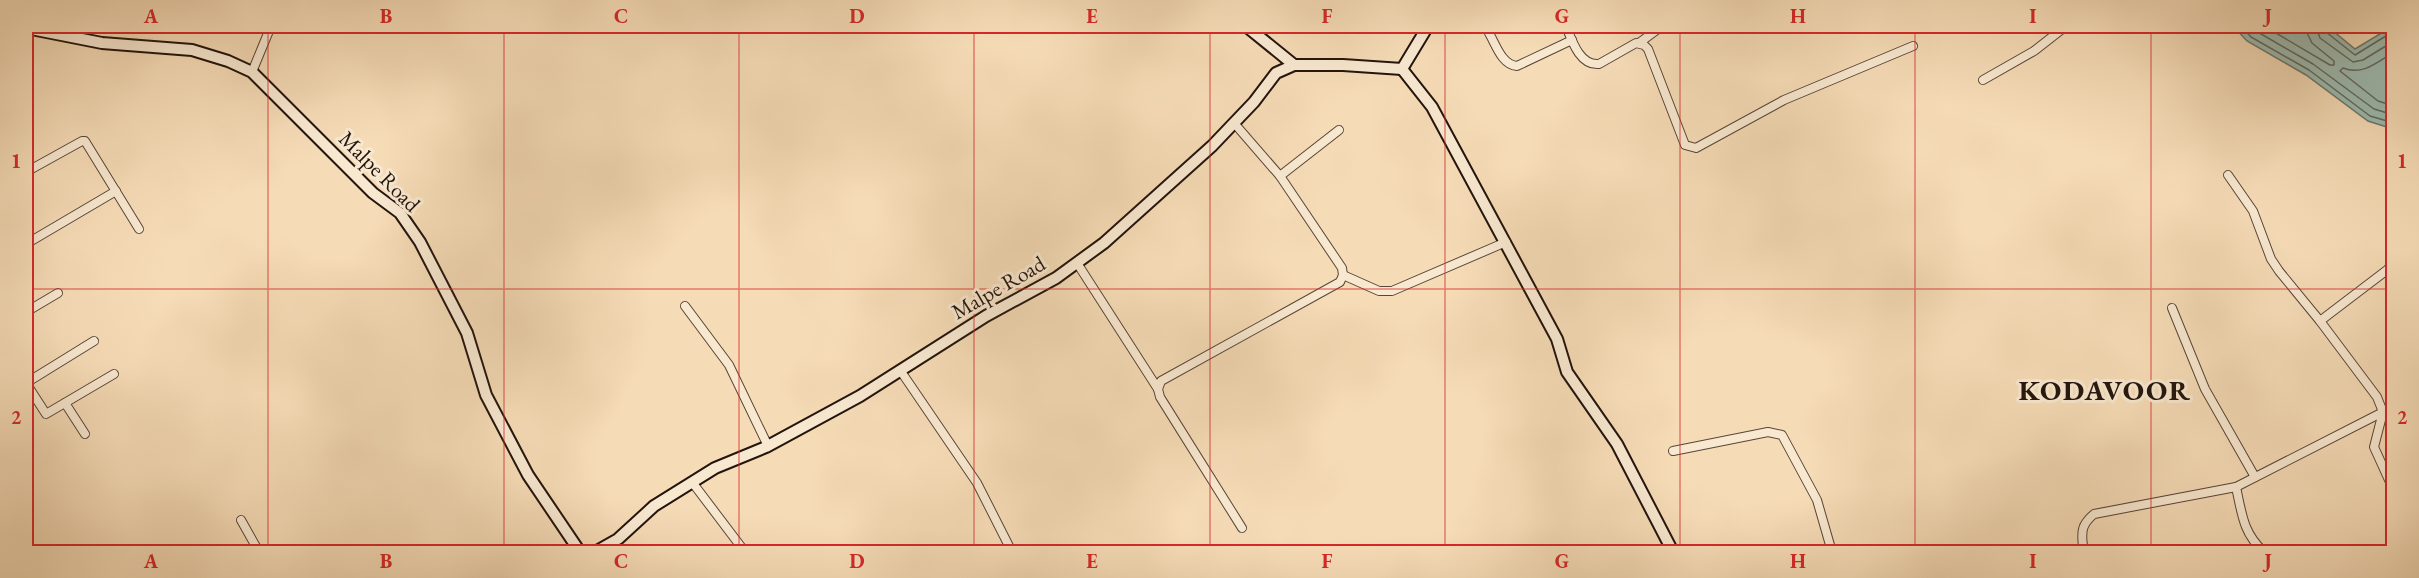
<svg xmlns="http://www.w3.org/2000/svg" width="2419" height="578" viewBox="0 0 2419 578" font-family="'EB Garamond',serif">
  <rect width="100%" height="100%" fill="#f5dbb6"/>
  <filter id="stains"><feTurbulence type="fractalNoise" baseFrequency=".00333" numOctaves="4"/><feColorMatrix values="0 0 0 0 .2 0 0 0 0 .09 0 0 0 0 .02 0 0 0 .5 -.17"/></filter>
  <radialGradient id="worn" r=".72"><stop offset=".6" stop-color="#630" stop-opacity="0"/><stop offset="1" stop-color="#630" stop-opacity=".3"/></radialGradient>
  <polygon fill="#9cbbb1" stroke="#6c786f" stroke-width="1.5" points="2233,26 2327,26 2355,49 2393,26 2393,129 2368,121 2306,75 2247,41"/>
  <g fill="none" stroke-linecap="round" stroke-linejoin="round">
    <g stroke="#60685e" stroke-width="1.5">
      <polyline points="2241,26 2251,37 2309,70 2370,116 2394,123"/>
      <polyline points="2251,26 2256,31 2313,64 2374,109 2394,115"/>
      <polyline points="2264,26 2330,65 2334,65 2334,61 2312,43 2308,35 2307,26"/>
      <polyline points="2316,26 2320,38 2353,62 2363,60 2394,41"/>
      <polyline points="2323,26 2326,32 2355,55 2394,31"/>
      <path d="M2394,52C2377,62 2363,76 2343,68L2340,71L2378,101L2394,106"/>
    </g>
    <g stroke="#584636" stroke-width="10">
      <g id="street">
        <path d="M1566,26C1572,41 1580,66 1599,64L1636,43L1644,45L1648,49L1685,145L1696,148L1784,100L1913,46"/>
        <path d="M1489,33C1496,45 1502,65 1517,66L1572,40"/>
        <polyline points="1639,43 1662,26"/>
        <polyline points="252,72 271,26"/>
        <polyline points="1983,80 2034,51 2066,26"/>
        <polyline points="1234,123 1280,176 1342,268 1343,275 1340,282 1161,381 1158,389 1160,397 1242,528"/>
        <polyline points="26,172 82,141 85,141 139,229"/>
        <polyline points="2228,175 2253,211 2271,259 2279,271 2320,321 2377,397 2383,412 2374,447 2394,491"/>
        <polyline points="1280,176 1339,130"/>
        <polyline points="26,244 116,191"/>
        <polyline points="1077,263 1158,389"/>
        <polyline points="1343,275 1379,291 1392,291 1506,242"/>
        <polyline points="685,306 729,365 768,446"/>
        <polyline points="2172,308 2205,389 2255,477"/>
        <polyline points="26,312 58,293"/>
        <polyline points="2320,321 2387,270 2394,262"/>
        <polyline points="900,370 977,483 1012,552"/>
        <polyline points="26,383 46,414 114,374"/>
        <polyline points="26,383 94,341"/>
        <polyline points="65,403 85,434"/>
        <polyline points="1673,451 1768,432 1782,435 1817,500 1832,552"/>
        <polyline points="692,482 745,552"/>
        <path d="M2236,487C2242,514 2243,533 2264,552"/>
        <polyline points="241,520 259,552"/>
        <path d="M2077,552L2083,546C2081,531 2082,524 2094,514L2236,487L2383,412"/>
      </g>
    </g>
    <g stroke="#23140c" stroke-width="14">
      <g id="secondary">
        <polyline points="1246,26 1294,65"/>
        <polyline points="26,28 102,43 192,50 228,61 252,72 373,193 400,213 420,242 467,333 486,395 528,475 580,552"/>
        <polyline points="1402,69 1432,107 1557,339 1567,372 1617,444 1673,552"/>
        <polyline points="1402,69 1428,26"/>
        <polyline points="595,552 618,539 654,506 715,468 766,447 860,396 986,316 1056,278 1104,243 1212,146 1254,102 1276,73 1294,65 1343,65 1402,69"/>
      </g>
    </g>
    <use href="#street" stroke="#f8e8d0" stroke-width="8"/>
    <use href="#secondary" stroke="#f8e8d0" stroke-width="10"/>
  </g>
  <path fill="none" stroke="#d62828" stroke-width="1.5" stroke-opacity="0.55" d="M268,26V552M504,26V552M739,26V552M974,26V552M1210,26V552M1445,26V552M1680,26V552M1915,26V552M2151,26V552M26,289H2394"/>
  <g text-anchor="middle" stroke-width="6" stroke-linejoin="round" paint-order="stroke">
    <g font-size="22" fill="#23140c" stroke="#f8e8d0">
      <text transform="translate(380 171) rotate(45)" y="8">Malpe Road</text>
      <text transform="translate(998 287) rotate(-30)" y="8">Malpe Road</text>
    </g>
    <g font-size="28" font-weight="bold" letter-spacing="1.5" fill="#23140c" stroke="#f8e8d0">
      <text x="2105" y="400">KODAVOOR</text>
    </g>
  </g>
  <rect width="2419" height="578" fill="none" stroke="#f5dbb6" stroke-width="66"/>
  <rect x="33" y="33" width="2353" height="512" fill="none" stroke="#d62828" stroke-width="2"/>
  <g font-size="20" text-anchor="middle" font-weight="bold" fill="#d62828">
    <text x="151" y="23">A</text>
    <text x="386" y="23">B</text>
    <text x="621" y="23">C</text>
    <text x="857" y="23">D</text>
    <text x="1092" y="23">E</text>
    <text x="1327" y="23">F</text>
    <text x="1562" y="23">G</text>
    <text x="1798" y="23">H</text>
    <text x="2033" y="23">I</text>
    <text x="2268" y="23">J</text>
    <text x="16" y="168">1</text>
    <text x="2402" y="168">1</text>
    <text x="16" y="424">2</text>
    <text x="2402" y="424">2</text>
    <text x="151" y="568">A</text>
    <text x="386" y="568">B</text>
    <text x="621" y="568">C</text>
    <text x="857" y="568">D</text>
    <text x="1092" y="568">E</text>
    <text x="1327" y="568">F</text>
    <text x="1562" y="568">G</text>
    <text x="1798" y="568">H</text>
    <text x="2033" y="568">I</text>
    <text x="2268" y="568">J</text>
  </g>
  <rect width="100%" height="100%" filter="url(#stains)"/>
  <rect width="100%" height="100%" fill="url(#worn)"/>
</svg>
